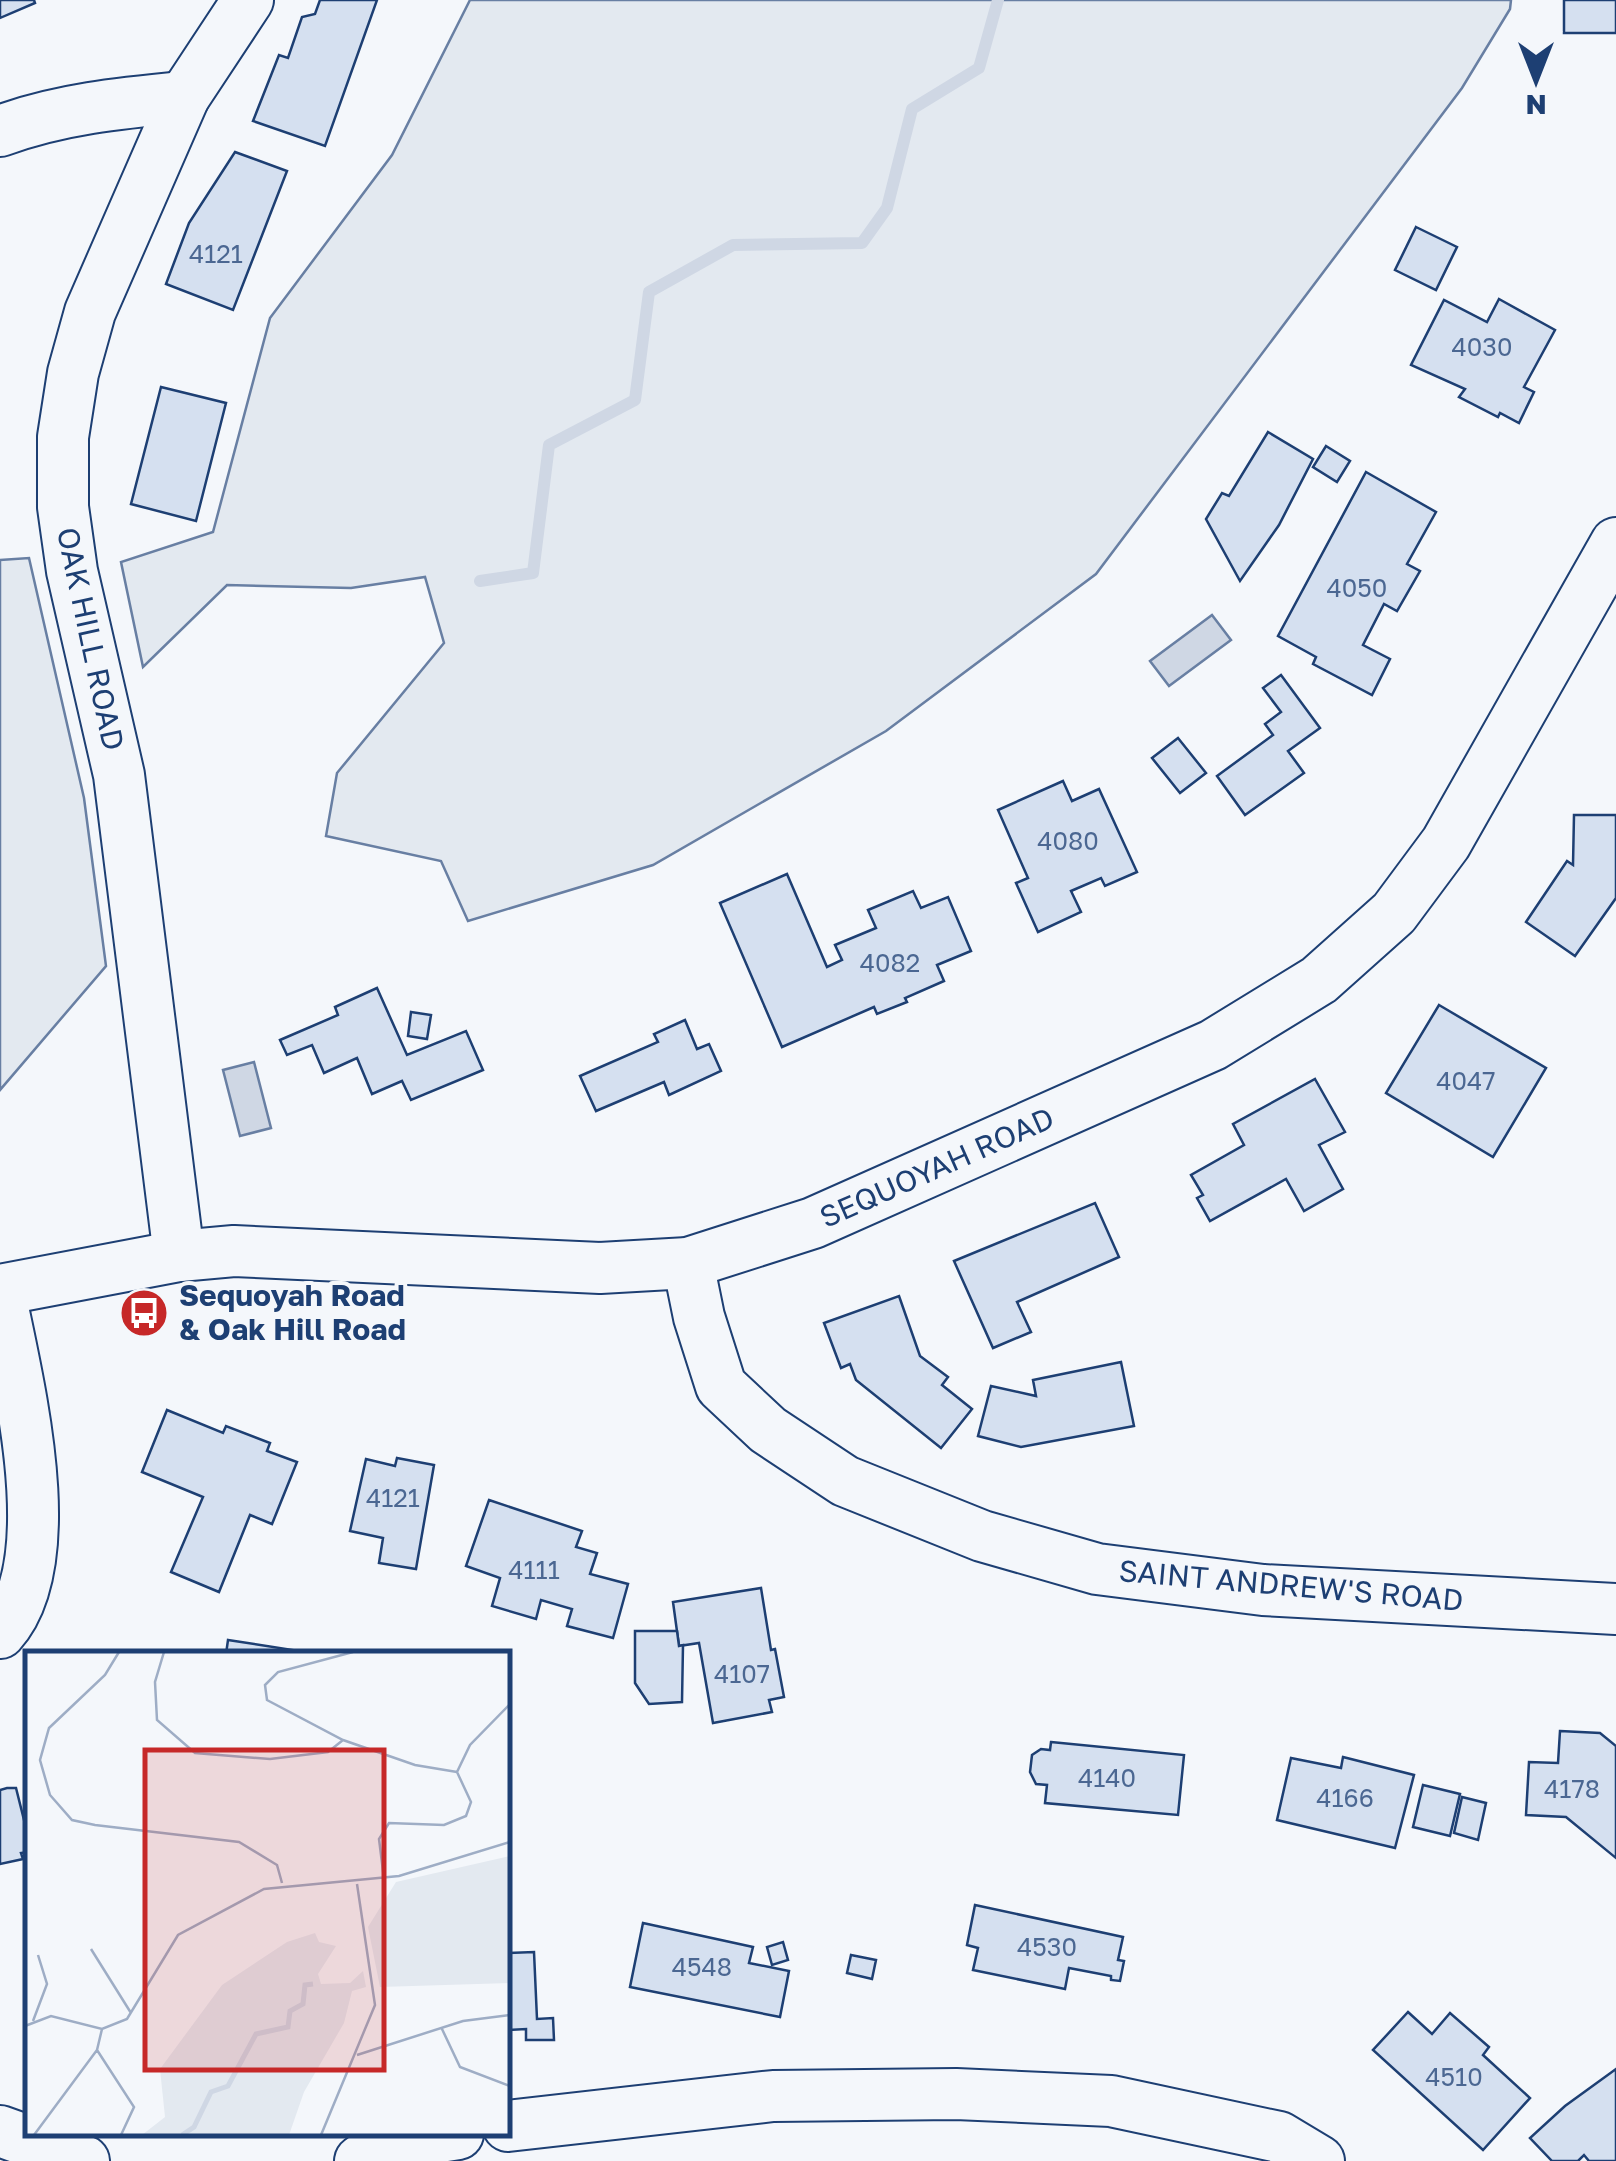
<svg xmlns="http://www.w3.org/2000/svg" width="1616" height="2161" viewBox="0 0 1616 2161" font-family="'Golos Text',sans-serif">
  <rect width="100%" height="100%" fill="#f4f7fb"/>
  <g fill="#e3e9f0" stroke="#687fa3" stroke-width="2.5">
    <polygon points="470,0 1511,0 1510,9 1462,88 1096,574 886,731 653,865 468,921 441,861 326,836 337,773 444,643 425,577 351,588 227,585 143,667 121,562 213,532 270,318 392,155"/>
    <polygon points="29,558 84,798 106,966 0,1090 0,560"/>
  </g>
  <g fill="#cfd7e4" stroke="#687fa3" stroke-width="2.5">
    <polygon points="1212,615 1231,640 1169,686 1150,661"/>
    <polygon points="254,1062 271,1128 240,1136 223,1070"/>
  </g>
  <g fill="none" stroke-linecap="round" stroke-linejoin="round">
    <polyline stroke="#cfd7e4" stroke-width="12" points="480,581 533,573 549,445 635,400 649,292 733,245 862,243 887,208 912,109 979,68 998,0"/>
  </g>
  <g fill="#d5e0f0" stroke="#1d3f73" stroke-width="2.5">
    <polygon points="0,0 34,0 35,3 0,18"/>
    <polygon points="320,0 377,0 325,146 253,121 279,55 288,58 302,17 315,14"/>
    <rect x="1564" y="0" width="52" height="33"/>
    <polygon points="235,152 287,171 233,310 166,284 189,223"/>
    <polygon points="1416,227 1457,247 1436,290 1395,270"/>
    <polygon points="1499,299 1555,330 1524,387 1534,392 1519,423 1500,413 1498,417 1459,397 1465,389 1411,365 1444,300 1487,322"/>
    <polygon points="161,387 226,403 196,521 131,504"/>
    <polygon points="1268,432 1313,459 1279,525 1240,581 1206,519 1222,493 1229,496"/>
    <polygon points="1326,446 1350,461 1337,482 1313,467"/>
    <polygon points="1366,472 1436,512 1407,564 1420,571 1397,611 1384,604 1363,645 1390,659 1372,695 1313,664 1316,657 1278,636"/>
    <polygon points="1281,675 1320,728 1288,751 1304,773 1245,815 1217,776 1273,735 1265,724 1281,712 1263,688"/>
    <polygon points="1178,738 1206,773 1180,793 1152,758"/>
    <polygon points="1063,781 1072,801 1099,789 1137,872 1105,886 1101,878 1071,891 1081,912 1038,932 1016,883 1028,878 998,810"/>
    <polygon points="1574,815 1616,815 1616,898 1575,956 1526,922 1567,861 1573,865"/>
    <polygon points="787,874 827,967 842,960 835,945 876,928 868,910 913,891 921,908 948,897 971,951 937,965 944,981 905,998 907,1002 877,1014 874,1007 782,1047 720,903"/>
    <polygon points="377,988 407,1055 466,1031 483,1070 411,1100 402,1081 372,1094 357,1058 324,1073 312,1045 287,1055 280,1040 338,1015 335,1007"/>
    <polygon points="1439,1005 1546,1068 1493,1157 1386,1093"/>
    <polygon points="411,1012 431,1015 427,1039 408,1036"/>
    <polygon points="685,1020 697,1049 709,1044 721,1071 669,1095 664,1082 596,1111 580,1076 658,1042 654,1034"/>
    <polygon points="1315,1079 1345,1132 1319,1145 1343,1189 1304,1211 1286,1179 1210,1221 1197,1198 1203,1195 1191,1175 1244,1145 1233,1124"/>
    <polygon points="1095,1203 1119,1257 1017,1302 1031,1332 993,1348 954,1261"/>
    <polygon points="899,1296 920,1356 948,1377 942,1385 972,1409 941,1448 856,1380 850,1364 841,1368 824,1323"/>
    <polygon points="1121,1362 1134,1426 1021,1447 978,1436 991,1386 1036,1396 1033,1380"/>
    <polygon points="167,1410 223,1433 226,1426 270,1443 267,1451 297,1462 272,1524 250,1515 219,1592 171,1572 203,1497 142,1472"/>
    <polygon points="397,1458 434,1465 416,1569 379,1563 383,1538 350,1531 366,1459 395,1466"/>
    <polygon points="489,1500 582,1531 576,1547 597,1553 590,1574 628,1584 613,1638 567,1626 572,1609 541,1600 536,1619 492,1606 500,1578 466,1566"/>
    <polygon points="761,1588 771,1650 775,1649 784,1697 769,1700 772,1712 713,1723 699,1643 679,1646 673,1602"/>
    <polygon points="635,1631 677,1631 679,1646 683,1645 682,1702 649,1704 635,1683"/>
    <polygon points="228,1640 299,1651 299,1654 226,1654"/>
    <polygon points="1560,1731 1600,1733 1616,1746 1616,1858 1566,1817 1526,1815 1529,1762 1558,1763"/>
    <polygon points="1051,1742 1184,1755 1178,1815 1045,1803 1047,1785 1036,1784 1030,1772 1032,1755 1041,1749 1050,1750"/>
    <polygon points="1343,1757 1414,1775 1395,1848 1277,1820 1291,1758 1341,1768"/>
    <polygon points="1423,1785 1460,1794 1450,1836 1413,1827"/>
    <polygon points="7,1788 16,1788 28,1836 28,1852 21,1853 23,1859 0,1864 0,1790"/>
    <polygon points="1462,1797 1486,1803 1478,1840 1454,1833"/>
    <polygon points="975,1905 1123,1937 1118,1960 1124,1961 1120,1981 1111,1980 1111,1976 1069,1968 1065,1989 973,1970 978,1948 967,1945"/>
    <polygon points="643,1923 753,1947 749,1963 789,1971 780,2017 630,1987"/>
    <polygon points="783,1942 788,1960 772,1965 767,1947"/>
    <polygon points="534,1952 537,2019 553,2018 554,2040 526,2040 526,2029 508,2030 508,1953"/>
    <polygon points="851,1955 876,1960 872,1979 847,1973"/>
    <polygon points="1408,2012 1432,2034 1450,2013 1489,2047 1483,2055 1530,2098 1483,2150 1373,2050"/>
    <polygon points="1616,2069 1616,2161 1589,2161 1584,2155 1578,2161 1552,2161 1530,2138 1565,2106"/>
  </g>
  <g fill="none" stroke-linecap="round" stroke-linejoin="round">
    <g stroke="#1d3f73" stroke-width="54">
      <g id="minor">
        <path d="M0,131C59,109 121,103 184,97"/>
        <polyline points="179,1256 119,775 72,571 63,507 63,437 73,373 90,312 184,97 248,0"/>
        <polyline points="688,1263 699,1317 721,1386 768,1430 845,1481 982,1536 1097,1569 1263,1590 1616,1609"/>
        <polyline points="0,1290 179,1256 234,1251 600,1268 688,1263 813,1223 1213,1045 1319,980 1394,913 1446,843 1616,543"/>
        <path d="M0,1293C17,1379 65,1562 0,1633"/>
        <polyline points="508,2126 773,2096 956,2094 1111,2101 1279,2137 1319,2161"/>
        <polyline points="0,2131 84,2161"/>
        <polyline points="360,2161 379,2147 458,2134"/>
      </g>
    </g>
    <use href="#minor" stroke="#f4f7fb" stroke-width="50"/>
  </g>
  <defs>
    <g id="bus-disc" transform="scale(2.5)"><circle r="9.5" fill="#c62828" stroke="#f4f7fb"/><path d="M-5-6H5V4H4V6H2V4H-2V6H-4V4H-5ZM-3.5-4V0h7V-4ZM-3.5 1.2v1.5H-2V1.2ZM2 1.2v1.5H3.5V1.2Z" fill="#fff"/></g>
  </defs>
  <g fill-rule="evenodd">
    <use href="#bus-disc" x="144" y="1313"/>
  </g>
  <g text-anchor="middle" stroke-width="8" stroke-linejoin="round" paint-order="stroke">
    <g font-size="25" fill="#4b6792">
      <text x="216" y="263">4121</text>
      <text x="1482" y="356">4030</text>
      <text x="1357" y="597">4050</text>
      <text x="1068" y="850">4080</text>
      <text x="890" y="972">4082</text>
      <text x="1466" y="1090">4047</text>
      <text x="393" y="1507">4121</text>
      <text x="534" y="1579">4111</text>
      <text x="742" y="1683">4107</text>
      <text x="1107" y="1787">4140</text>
      <text x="1572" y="1798">4178</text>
      <text x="1345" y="1807">4166</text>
      <text x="1047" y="1956">4530</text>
      <text x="702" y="1976">4548</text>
      <text x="1454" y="2086">4510</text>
    </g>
    <g font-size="30" fill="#1d3f73" stroke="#f4f7fb">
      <text transform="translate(90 639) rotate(78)" y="10">OAK HILL ROAD</text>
      <text transform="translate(937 1168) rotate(-24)" y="10">SEQUOYAH ROAD</text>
      <text transform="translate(1291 1586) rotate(5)" y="10">SAINT ANDREW'S ROAD</text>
    </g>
    <g font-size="30" font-weight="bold" fill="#1d3f73" stroke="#f4f7fb" text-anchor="start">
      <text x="179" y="1306">Sequoyah Road<tspan x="179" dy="34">&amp; Oak Hill Road</tspan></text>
    </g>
  </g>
  <g transform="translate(25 1651)">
    <rect width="485" height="485" fill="#f4f7fb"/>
    <path d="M485,205V332L355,336L343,276L371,231ZM290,282L294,291L311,295L293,323L296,333L325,332L338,320L341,336L327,340L319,372L279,441L264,484H117L140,466L135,418L197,334L262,291Z" fill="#e3e9f0"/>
    <path fill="none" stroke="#cfd7e4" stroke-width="5" d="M157,484L169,476L186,441L203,435L231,383L263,376L265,360L278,353L280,334L288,333"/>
    <path fill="none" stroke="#9eadc5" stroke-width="2.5" d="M94,1L80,24L24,77L15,109L25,144L47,169L70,174L214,191L252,214L257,232M139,1L130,31L132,69L170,102L245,108L303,101L318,89M328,1L253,21L240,34L242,49L318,89L390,114L432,121M432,121L445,94L485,53M359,228L354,188L364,172L419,174L441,165L446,151L432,121M66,298L106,362M8,370L22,333L13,304M0,375L26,365L77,378L102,368L153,284L239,238L374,225L485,191M417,378L435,416L485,435M72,399L109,456L96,484M332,404L438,370L485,364M9,484L72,399L77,378M296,484L350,354L332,233"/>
    <path fill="#c62828" fill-opacity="0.15" stroke="#c62828" stroke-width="5" d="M120,99H359V419H120Z"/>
    <rect width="485" height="485" fill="none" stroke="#1d3f73" stroke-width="5"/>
  </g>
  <g transform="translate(1536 80) rotate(180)" stroke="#f4f7fb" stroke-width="8" paint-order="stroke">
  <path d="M0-8L18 38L0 25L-18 38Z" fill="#1d3f73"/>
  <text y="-15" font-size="28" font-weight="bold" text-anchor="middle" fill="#1d3f73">N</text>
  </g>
</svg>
